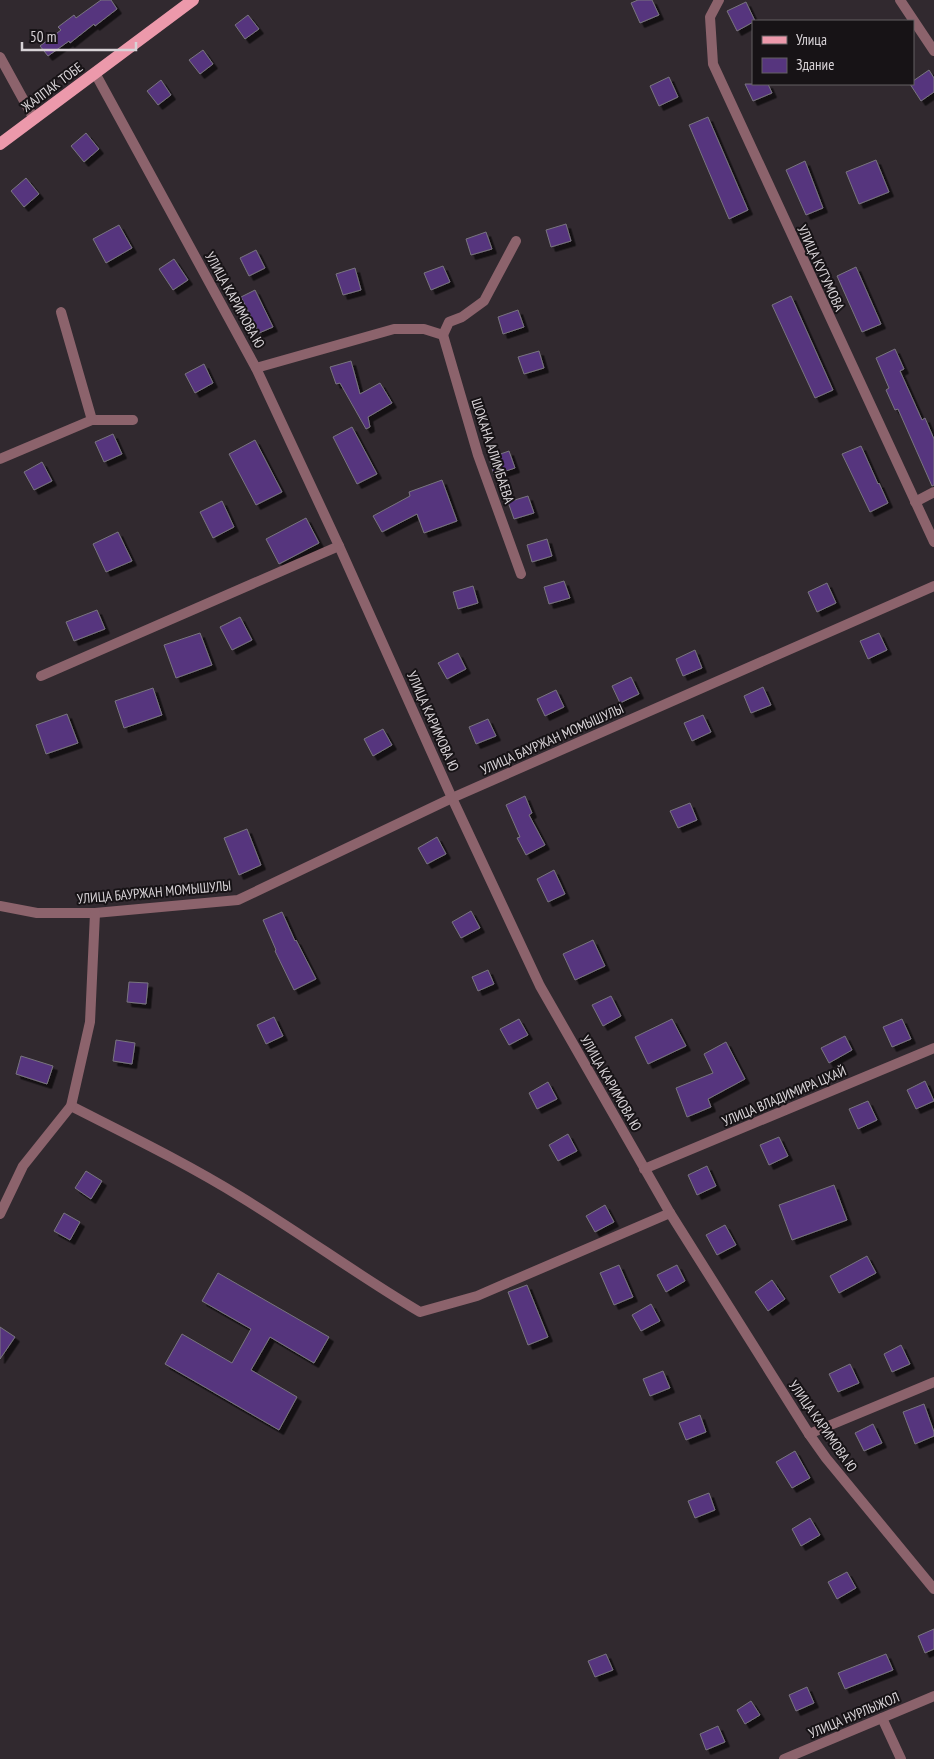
<svg xmlns="http://www.w3.org/2000/svg" width="934" height="1759" viewBox="0 0 934 1759" font-family="'PT Sans Narrow',sans-serif">
  <defs>
    <filter id="shadow"><feDropShadow dx="4.5" dy="4.5" stdDeviation="0" flood-color="#0009"/></filter>
  </defs>
  <rect width="100%" height="100%" fill="#31292f"/>
  <g fill="#56357e" stroke="#79757f" filter="url(#shadow)">
    <polygon points="101,0 111,0 117,9 95,26 94,24 70,43 69,41 48,56 40,46 61,30 58,27 74,15 76,18"/>
    <polygon points="638,0 652,0 659,15 640,23 631,3"/>
    <polygon points="746,2 755,21 737,31 727,11"/>
    <polygon points="248,15 259,29 245,39 235,25"/>
    <polygon points="203,50 213,64 200,74 189,60"/>
    <polygon points="929,70 934,78 934,92 921,101 910,84 913,84 913,81"/>
    <polygon points="669,77 678,97 659,106 650,86"/>
    <polygon points="161,80 171,95 158,105 147,91"/>
    <polygon points="745,84 768,84 772,93 753,101"/>
    <polygon points="708,117 748,210 729,219 689,125"/>
    <polygon points="86,133 99,149 84,162 71,146"/>
    <polygon points="876,160 889,192 859,204 846,172"/>
    <polygon points="805,161 823,208 806,215 786,170"/>
    <polygon points="26,178 39,194 24,207 11,191"/>
    <polygon points="566,224 571,241 551,247 546,230"/>
    <polygon points="119,225 132,248 106,263 93,239"/>
    <polygon points="486,232 492,249 471,255 466,239"/>
    <polygon points="256,250 265,268 249,276 240,258"/>
    <polygon points="174,259 188,280 173,290 159,269"/>
    <polygon points="443,266 450,282 431,290 424,273"/>
    <polygon points="856,267 881,324 862,332 837,276"/>
    <polygon points="355,268 361,290 343,295 336,274"/>
    <polygon points="255,290 273,327 259,333 241,297"/>
    <polygon points="791,296 833,390 815,398 772,305"/>
    <polygon points="518,310 524,327 503,334 498,317"/>
    <polygon points="895,349 904,369 900,371 922,420 925,418 934,439 934,485 932,486 898,409 895,410 886,390 889,388 876,358"/>
    <polygon points="539,351 544,368 524,374 518,357"/>
    <polygon points="351,361 360,394 380,383 392,403 368,417 370,427 366,429 340,383 336,384 330,367"/>
    <polygon points="204,364 213,383 195,393 185,374"/>
    <polygon points="352,427 377,474 357,484 333,437"/>
    <polygon points="113,434 122,454 104,462 95,442"/>
    <polygon points="255,440 282,492 256,505 229,454"/>
    <polygon points="861,446 878,484 879,483 888,503 870,512 842,454"/>
    <polygon points="509,451 515,468 494,475 489,458"/>
    <polygon points="42,462 52,481 34,490 24,472"/>
    <polygon points="442,480 457,521 424,533 417,514 382,532 373,516 410,496 409,492"/>
    <polygon points="528,496 534,513 514,519 508,502"/>
    <polygon points="222,501 234,527 213,538 200,512"/>
    <polygon points="306,518 319,543 279,564 266,539"/>
    <polygon points="118,532 132,561 106,572 93,544"/>
    <polygon points="547,539 552,556 532,562 527,545"/>
    <polygon points="564,581 570,598 549,604 544,587"/>
    <polygon points="827,583 836,603 817,612 808,592"/>
    <polygon points="473,586 478,603 458,609 453,592"/>
    <polygon points="97,610 105,629 74,641 66,622"/>
    <polygon points="240,617 252,640 232,650 220,627"/>
    <polygon points="200,633 212,665 176,678 164,645"/>
    <polygon points="879,633 887,650 868,659 860,641"/>
    <polygon points="695,650 702,668 683,676 676,659"/>
    <polygon points="458,653 466,669 447,679 438,663"/>
    <polygon points="631,677 639,694 620,703 612,686"/>
    <polygon points="763,687 771,705 751,713 744,696"/>
    <polygon points="153,688 162,715 124,728 115,701"/>
    <polygon points="556,690 564,707 545,716 537,699"/>
    <polygon points="67,714 78,743 46,754 36,725"/>
    <polygon points="703,715 711,732 692,741 684,723"/>
    <polygon points="488,719 496,736 476,744 469,727"/>
    <polygon points="383,729 392,745 373,756 364,739"/>
    <polygon points="525,796 532,813 529,815 545,845 526,855 517,838 520,837 506,805"/>
    <polygon points="690,803 697,820 678,828 670,811"/>
    <polygon points="247,829 261,865 239,875 224,838"/>
    <polygon points="437,837 446,854 427,864 418,848"/>
    <polygon points="554,870 565,894 548,902 537,879"/>
    <polygon points="471,911 480,928 461,938 452,922"/>
    <polygon points="282,912 295,941 296,940 316,979 294,990 275,951 276,950 263,920"/>
    <polygon points="593,940 605,966 575,980 563,954"/>
    <polygon points="488,970 494,984 478,991 472,977"/>
    <polygon points="129,982 148,983 146,1004 127,1002"/>
    <polygon points="611,996 621,1016 603,1026 592,1005"/>
    <polygon points="274,1017 283,1036 266,1044 257,1025"/>
    <polygon points="519,1019 528,1035 509,1045 500,1029"/>
    <polygon points="672,1019 686,1046 648,1064 635,1037"/>
    <polygon points="902,1019 911,1039 892,1047 883,1027"/>
    <polygon points="845,1036 852,1050 829,1063 821,1048"/>
    <polygon points="116,1040 135,1043 132,1064 113,1061"/>
    <polygon points="726,1042 745,1079 708,1099 711,1107 687,1117 676,1088 713,1073 704,1054"/>
    <polygon points="21,1056 53,1066 47,1084 16,1074"/>
    <polygon points="925,1081 934,1101 916,1109 907,1090"/>
    <polygon points="548,1082 557,1099 537,1109 529,1093"/>
    <polygon points="868,1101 877,1120 858,1129 849,1109"/>
    <polygon points="568,1134 577,1151 558,1161 549,1145"/>
    <polygon points="779,1137 788,1156 769,1165 760,1145"/>
    <polygon points="707,1166 716,1186 697,1195 688,1175"/>
    <polygon points="86,1171 102,1181 91,1199 75,1188"/>
    <polygon points="834,1185 847,1220 792,1240 779,1205"/>
    <polygon points="605,1205 614,1222 595,1232 586,1216"/>
    <polygon points="64,1213 80,1222 70,1240 54,1231"/>
    <polygon points="725,1225 736,1245 717,1255 706,1235"/>
    <polygon points="867,1256 876,1273 839,1293 830,1276"/>
    <polygon points="619,1265 633,1297 614,1305 600,1273"/>
    <polygon points="677,1265 685,1281 666,1292 657,1275"/>
    <polygon points="218,1273 329,1337 314,1363 270,1337 251,1370 297,1397 279,1430 165,1364 182,1334 232,1363 251,1329 202,1301"/>
    <polygon points="772,1280 785,1299 768,1311 755,1292"/>
    <polygon points="527,1285 548,1337 528,1345 508,1292"/>
    <polygon points="651,1304 660,1321 641,1331 632,1315"/>
    <polygon points="0,1327 15,1337 0,1359"/>
    <polygon points="901,1345 910,1364 892,1372 884,1354"/>
    <polygon points="850,1364 859,1383 838,1392 829,1374"/>
    <polygon points="663,1371 670,1388 650,1396 643,1379"/>
    <polygon points="924,1404 934,1432 934,1436 915,1444 903,1412"/>
    <polygon points="700,1415 706,1432 686,1440 679,1423"/>
    <polygon points="873,1424 882,1443 864,1451 855,1433"/>
    <polygon points="795,1451 810,1478 792,1488 776,1462"/>
    <polygon points="709,1493 715,1510 695,1518 688,1501"/>
    <polygon points="810,1518 820,1535 801,1546 792,1529"/>
    <polygon points="847,1572 856,1588 837,1599 828,1582"/>
    <polygon points="934,1629 934,1649 925,1653 918,1636"/>
    <polygon points="606,1654 613,1670 595,1677 588,1661"/>
    <polygon points="886,1654 893,1670 845,1689 838,1673"/>
    <polygon points="807,1687 814,1703 796,1711 789,1695"/>
    <polygon points="751,1701 760,1715 745,1724 737,1710"/>
    <polygon points="718,1726 725,1742 706,1750 700,1734"/>
  </g>
  <g fill="none" stroke-linecap="round" stroke-linejoin="round">
    <g stroke="#8c636c" stroke-width="10">
      <polyline points="719,0 710,17 713,64 934,542"/>
      <polyline points="900,0 934,51"/>
      <polyline points="0,57 34,119"/>
      <polyline points="61,312 92,420 133,420"/>
      <polyline points="443,335 449,322 462,317 484,301 516,241"/>
      <polyline points="256,368 394,329 424,329 443,335 478,455 521,574"/>
      <polyline points="0,459 92,420"/>
      <polyline points="915,502 934,492"/>
      <polyline points="339,546 452,798 540,986 670,1213 809,1434 826,1458 934,1589"/>
      <polyline points="41,676 339,546 256,368 95,73"/>
      <polyline points="0,906 37,913 95,913 238,900 452,798 934,586"/>
      <path d="M71,1106C128,1135 186,1163 241,1197C302,1234 359,1276 420,1312L477,1296L670,1213"/>
      <polyline points="644,1169 934,1048"/>
      <polyline points="0,1214 23,1166 71,1106 90,1022 95,913"/>
      <polyline points="809,1434 934,1382"/>
      <polyline points="882,1718 901,1759"/>
      <polyline points="784,1759 934,1696"/>
    </g>
    <polyline stroke="#ec99ab" stroke-width="12" points="0,144 193,0"/>
  </g>
  <g text-anchor="middle" stroke-width="4" stroke-linejoin="round" paint-order="stroke">
    <g font-size="14" fill="#d8d3d7" stroke="#171316">
      <text transform="translate(52 87) rotate(-37)" y="5">ЖАЛПАК ТОБЕ</text>
      <text transform="translate(821 268) rotate(65)" y="5">УЛИЦА КУТУМОВА</text>
      <text transform="translate(235 300) rotate(61)" y="5">УЛИЦА КАРИМОВА Ю</text>
      <text transform="translate(493 451) rotate(72)" y="5">ШОКАНА АЛИМБАЕВА</text>
      <text transform="translate(433 721) rotate(66)" y="5">УЛИЦА КАРИМОВА Ю</text>
      <text transform="translate(552 739) rotate(-24)" y="5">УЛИЦА БАУРЖАН МОМЫШУЛЫ</text>
      <text transform="translate(154 892) rotate(-5)" y="5">УЛИЦА БАУРЖАН МОМЫШУЛЫ</text>
      <text transform="translate(611 1083) rotate(60)" y="5">УЛИЦА КАРИМОВА Ю</text>
      <text transform="translate(784 1096) rotate(-23)" y="5">УЛИЦА ВЛАДИМИРА ЦХАЙ</text>
      <text transform="translate(823 1426) rotate(55)" y="5">УЛИЦА КАРИМОВА Ю</text>
      <text transform="translate(854 1715) rotate(-23)" y="5">УЛИЦА НУРЛЫЖОЛ</text>
    </g>
  </g>
  <rect x="752" y="20" width="162" height="65" fill="#171316" stroke="#646063"/>
  <rect x="762" y="36" width="25" height="8" fill="#ec99ab" stroke="#646063"/>
  <text x="796" y="45" font-size="15" fill="#d8d3d7">Улица</text>
  <rect x="762" y="58" width="25" height="15" fill="#56357e" stroke="#646063"/>
  <text x="796" y="70" font-size="15" fill="#d8d3d7">Здание</text>
  <path d="M22 42v8h114v-8" fill="none" stroke="#d8d3d7" stroke-width="2.5"/>
  <text x="30" y="42" font-size="15" fill="#d8d3d7" stroke="#171316" stroke-width="4" paint-order="stroke">50 m</text>
</svg>
